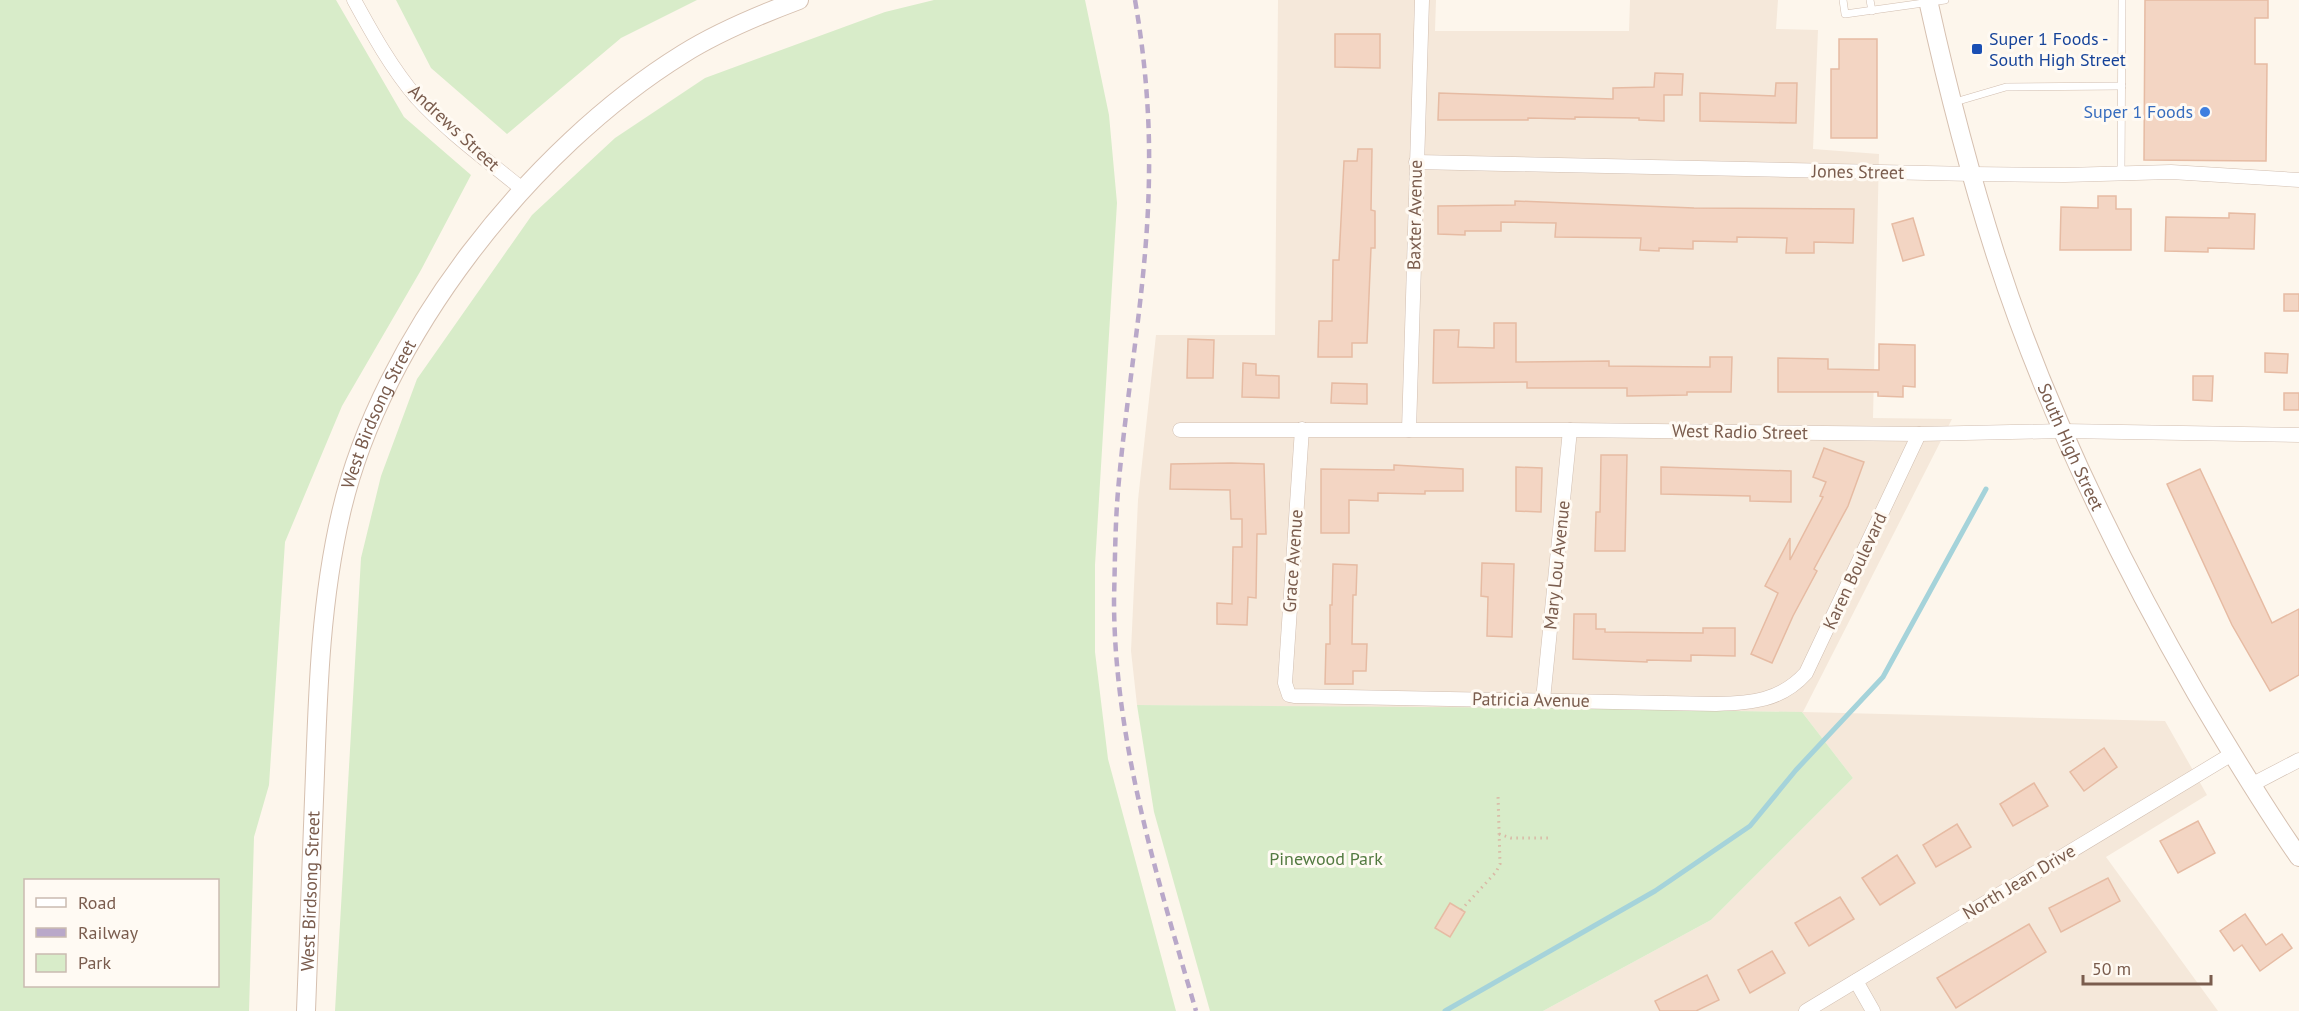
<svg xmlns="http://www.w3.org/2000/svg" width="2299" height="1011" viewBox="0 0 2299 1011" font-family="'PT Sans',sans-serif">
  <rect width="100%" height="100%" fill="#fdf6ec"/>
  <polygon fill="#f5e8da" points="1278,0 1436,0 1435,31 1629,31 1630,0 1778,0 1776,29 1818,30 1813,149 1879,154 1873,418 1952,419 1803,712 2165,721 2207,795 2106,857 2218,1011 1543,1011 1711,920 1853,778 1802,712 1137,705 1131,651 1138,500 1156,335 1275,335"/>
  <g fill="#d8ecc9" fill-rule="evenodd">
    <path d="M0,0H336L404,117L471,175L421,270L342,406L285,542L269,785L254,837L249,1011H0ZM26,880H218V986H26Z"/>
    <polygon points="396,0 697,0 621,38 507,134 431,68"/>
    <polygon points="934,0 1085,0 1109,115 1117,203 1095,565 1095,652 1108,759 1176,1011 335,1011 361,558 381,476 417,379 532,215 615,138 705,78 885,12"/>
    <polygon points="1137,705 1552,708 1802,712 1853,778 1711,920 1543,1011 1210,1011 1154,812"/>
  </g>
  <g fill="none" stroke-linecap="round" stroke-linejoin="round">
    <polyline stroke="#a5d3da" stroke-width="5" points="1445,1011 1655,891 1750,826 1796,770 1883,677 1986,489"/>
  </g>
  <g fill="#f3d5c3" stroke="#e6bba3" stroke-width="1.5">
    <polygon points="2145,0 2268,0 2268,18 2255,18 2255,64 2267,64 2266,161 2144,160"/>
    <polygon points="1335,34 1380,34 1380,68 1335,67"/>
    <polygon points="1839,39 1877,39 1877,138 1831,138 1831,69 1839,69"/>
    <polygon points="1655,73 1683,74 1682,95 1664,95 1664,121 1639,120 1639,118 1575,117 1575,119 1528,118 1528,120 1438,120 1439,93 1613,99 1613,88 1654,87"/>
    <polygon points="1776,83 1797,83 1796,123 1700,121 1700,93 1775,96"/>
    <polygon points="1358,149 1372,149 1371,210 1375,211 1375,248 1371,248 1367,343 1352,343 1352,357 1318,357 1319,321 1332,321 1333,260 1339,260 1344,161 1357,161"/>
    <polygon points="2098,196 2116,196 2116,209 2131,209 2131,250 2060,250 2061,207 2098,208"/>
    <polygon points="1515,201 1694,208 1854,209 1853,243 1814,242 1814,253 1786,253 1787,238 1737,237 1737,242 1693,241 1693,249 1659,248 1659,251 1640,250 1641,238 1555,237 1556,223 1501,222 1501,231 1465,231 1465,235 1438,234 1438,206 1515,205"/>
    <polygon points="2229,213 2255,214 2254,249 2208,248 2208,252 2165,251 2166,217 2229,218"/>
    <polygon points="1913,218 1924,255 1903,261 1892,224"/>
    <rect x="2284" y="294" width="15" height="17"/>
    <polygon points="1494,323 1516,323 1516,362 1609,361 1609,366 1710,367 1710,357 1732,357 1731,392 1687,392 1687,395 1627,396 1627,388 1527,388 1527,382 1433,383 1434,330 1459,330 1458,347 1494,348"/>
    <polygon points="1188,339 1214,340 1213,378 1187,378"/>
    <polygon points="1879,344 1915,345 1915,387 1903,386 1903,397 1878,396 1878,392 1778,392 1778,358 1828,359 1828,369 1879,370"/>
    <polygon points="2265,353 2288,354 2287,373 2265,372"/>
    <polygon points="1243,363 1256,364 1256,375 1279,376 1279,398 1242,397"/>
    <polygon points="2193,376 2213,376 2212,401 2193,400"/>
    <polygon points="1332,383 1367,384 1367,404 1331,403"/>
    <rect x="2284" y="393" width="15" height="17"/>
    <polygon points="1824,448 1864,462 1848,506 1814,569 1817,571 1793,616 1772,663 1751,654 1778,593 1765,586 1790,538 1790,560 1823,497 1820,496 1826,482 1813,477"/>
    <polygon points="1601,455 1627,455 1625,551 1595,551 1596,512 1600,512"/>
    <polygon points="1231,463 1264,464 1266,534 1257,534 1256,598 1248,597 1247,625 1217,624 1217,603 1232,604 1233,547 1242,547 1242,519 1231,519 1230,490 1170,489 1171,464"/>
    <polygon points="1394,465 1463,469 1463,491 1425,491 1425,494 1378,493 1378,501 1349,500 1349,533 1321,533 1321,469 1394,470"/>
    <polygon points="1516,467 1542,468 1541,512 1516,511"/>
    <polygon points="1661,467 1791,471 1791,502 1750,501 1750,496 1661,494"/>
    <polygon points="2200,469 2272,623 2299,609 2299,675 2270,691 2232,625 2167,484"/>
    <polygon points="1482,563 1514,564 1512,637 1487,636 1488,597 1481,596"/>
    <polygon points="1333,564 1357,565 1356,595 1353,595 1352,644 1367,644 1366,671 1353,671 1353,684 1325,684 1326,644 1330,644 1330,605 1332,605"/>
    <polygon points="1574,614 1596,614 1596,629 1605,629 1605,632 1703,633 1703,628 1735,628 1735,656 1691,655 1691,661 1647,660 1647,662 1573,659"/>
    <polygon points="2104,748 2117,767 2084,791 2070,772"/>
    <polygon points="2034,783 2048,806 2013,826 2000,804"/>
    <polygon points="2198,821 2215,853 2178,873 2160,841"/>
    <polygon points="1957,824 1971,847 1936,867 1923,845"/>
    <polygon points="1897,855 1915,883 1880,905 1862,878"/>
    <polygon points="2108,878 2120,901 2061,932 2049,908"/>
    <polygon points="1840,897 1854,919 1809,946 1795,923"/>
    <polygon points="1450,903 1465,912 1450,937 1435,928"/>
    <polygon points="2245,914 2266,945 2282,934 2292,948 2260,971 2242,945 2234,951 2220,931"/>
    <polygon points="2029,924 2046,952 1956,1008 1937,978"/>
    <polygon points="1772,951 1785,973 1750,993 1738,970"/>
    <polygon points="1707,975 1719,1000 1696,1011 1660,1011 1655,1001"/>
  </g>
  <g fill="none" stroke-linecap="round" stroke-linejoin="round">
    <g stroke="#d1beb0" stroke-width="8">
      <g id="lane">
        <polyline points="1843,0 1845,14 1945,0"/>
        <polyline points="1870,0 1872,11"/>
        <polyline points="1955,102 2006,87 2122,86"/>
        <polyline points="2121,173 2122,0"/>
      </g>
    </g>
    <g stroke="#d1beb0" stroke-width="15">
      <g id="street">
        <path d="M354,0C372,33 392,69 417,98C448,132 487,160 522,189"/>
        <polyline points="1416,162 1972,174 2065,175 2171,172 2299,180"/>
        <path d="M1302,429L1285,683L1289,695L1294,696L1716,704C1751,703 1781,701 1806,673L1919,434"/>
        <polyline points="1180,430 1570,430 1919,434 2063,431 2299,435"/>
        <polyline points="1409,430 1422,0"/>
        <polyline points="1543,700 1570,430"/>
        <polyline points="2251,785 2299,760"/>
        <polyline points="1856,981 1873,1011"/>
        <polyline points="1806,1011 2232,754"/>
      </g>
    </g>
    <g stroke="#d6c0b0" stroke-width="20">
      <g id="secondary">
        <path id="s1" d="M1928,0C1947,86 1969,172 1996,256C2045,408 2116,554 2196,693C2229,749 2262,804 2299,857"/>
        <path id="s2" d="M306,1011C309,932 312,853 315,773C318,686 321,599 341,513C381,338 531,148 683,54C718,32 759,15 799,0"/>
      </g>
    </g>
    <g stroke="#d9b8a5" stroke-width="3" stroke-dasharray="1.5 4.5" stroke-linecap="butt">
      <polyline points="1499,834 1511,838 1549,838"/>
      <polyline points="1461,910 1496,872 1500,864 1498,795"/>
    </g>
    <use href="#lane" stroke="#fff" stroke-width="7"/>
    <use href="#street" stroke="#fff" stroke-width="14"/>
    <use href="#secondary" stroke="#fff" stroke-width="18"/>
    <path stroke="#b9a8c9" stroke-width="4.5" stroke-dasharray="9 6" stroke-linecap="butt" d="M1135,0C1145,58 1150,115 1149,174C1148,280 1127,385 1118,491C1115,527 1115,563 1114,599C1114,740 1157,877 1196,1011"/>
  </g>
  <rect fill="#1a4fb4" stroke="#fffaf3" stroke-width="2" x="1971" y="43" width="12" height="12" rx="3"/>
  <circle fill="#3f7fe0" stroke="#fffaf3" stroke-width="2" cx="2205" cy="112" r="6"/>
  <g text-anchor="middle" stroke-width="6" stroke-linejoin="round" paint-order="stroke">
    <g font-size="18" fill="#164399" stroke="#fffaf3" text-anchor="start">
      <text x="1989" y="45">Super 1 Foods -<tspan x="1989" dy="21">South High Street</tspan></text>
    </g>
    <g font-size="18" fill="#366cbe" stroke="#fffaf3" text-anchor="end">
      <text x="2193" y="118">Super 1 Foods</text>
    </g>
    <g font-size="18" fill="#7a5c4d" stroke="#fffaf3">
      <text transform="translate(454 128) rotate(43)" y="6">Andrews Street</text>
      <text transform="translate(1858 172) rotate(1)" y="6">Jones Street</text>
      <text transform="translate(1415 215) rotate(-89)" y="6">Baxter Avenue</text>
      <text dy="6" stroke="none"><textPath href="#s2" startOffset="606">West Birdsong Street</textPath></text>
      <text transform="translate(1740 432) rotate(1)" y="6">West Radio Street</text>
      <text dy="6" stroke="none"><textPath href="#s1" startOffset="470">South High Street</textPath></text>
      <text transform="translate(1293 561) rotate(-86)" y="6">Grace Avenue</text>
      <text transform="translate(1557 565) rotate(-84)" y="6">Mary Lou Avenue</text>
      <text transform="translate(1855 571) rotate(-65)" y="6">Karen Boulevard</text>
      <text transform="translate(1531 700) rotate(1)" y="6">Patricia Avenue</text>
      <text transform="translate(2019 882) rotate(-31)" y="6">North Jean Drive</text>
      <text dy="6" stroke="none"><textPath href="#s2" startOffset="120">West Birdsong Street</textPath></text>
    </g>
    <g font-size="18" fill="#537a41" stroke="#fffaf3">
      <text x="1326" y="865">Pinewood Park</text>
    </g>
  </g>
  <rect x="24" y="879" width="195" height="108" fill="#fffaf3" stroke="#cabbb1" stroke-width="1.5"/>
  <rect x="36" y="898" width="30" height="9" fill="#ffffff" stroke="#cabbb1" stroke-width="1.5"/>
  <text x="78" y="909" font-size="18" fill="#7a5c4d">Road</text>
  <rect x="36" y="928" width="30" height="9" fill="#b9a8c9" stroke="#cabbb1" stroke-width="1.5"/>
  <text x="78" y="939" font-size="18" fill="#7a5c4d">Railway</text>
  <rect x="36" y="954" width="30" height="18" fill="#d8ecc9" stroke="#cabbb1" stroke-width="1.5"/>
  <text x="78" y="969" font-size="18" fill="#7a5c4d">Park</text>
  <path d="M2083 975v9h128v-9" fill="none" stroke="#7a5c4d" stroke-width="3"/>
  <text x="2092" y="975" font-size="18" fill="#7a5c4d" stroke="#fffaf3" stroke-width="4.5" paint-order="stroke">50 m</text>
</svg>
